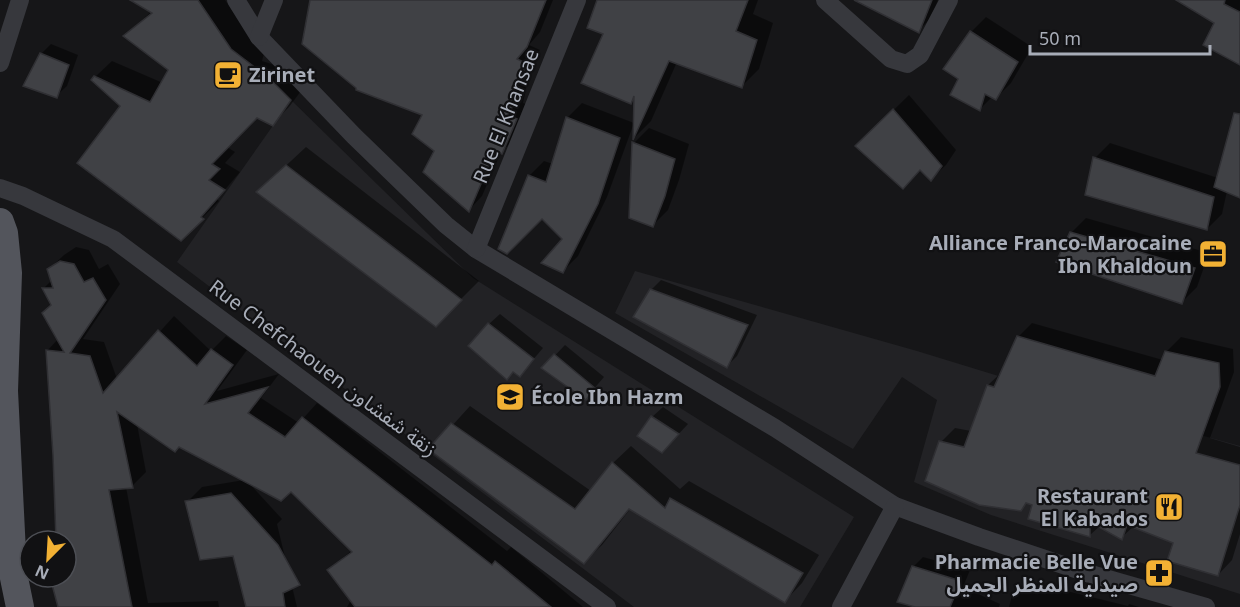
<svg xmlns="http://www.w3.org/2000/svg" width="1240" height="607" viewBox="0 0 1240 607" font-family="'Noto Sans','Noto Sans Arabic',sans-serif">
  <rect width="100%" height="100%" fill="#161618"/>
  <g fill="#222225">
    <polygon points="291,100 473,278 854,517 800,607 634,607 177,262"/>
    <polygon points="635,271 917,351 1089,404 1240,446 1240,594 991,515 914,482 937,400 902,377 853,449 615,313"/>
  </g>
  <g fill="#0007">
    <polygon points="145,0 225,0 248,32 266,46 262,61 278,66 307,83 289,107 272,124 257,117 227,147 235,152 225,163 240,172 217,199 219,201 181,239 122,106 95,77 112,61 163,83 170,70 125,36 152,11"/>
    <polygon points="311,0 553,0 540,32 529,45 540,50 531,64 523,103 529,105 515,139 501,152 482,196 469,210 436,151 424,114"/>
    <polygon points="604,0 758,0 753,14 773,23 759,69 742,86 677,62 651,121 635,137 636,97 631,102 605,34"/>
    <polygon points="865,0 938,0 930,19 918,31"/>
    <polygon points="1183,0 1240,0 1240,62 1216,23"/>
    <polygon points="986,17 1032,47 1011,83 996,98 993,96 980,109 960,78 971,32"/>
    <polygon points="51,44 78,55 67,86 56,96 41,54"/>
    <polygon points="909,95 956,150 946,165 931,179 921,169 903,187 857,146"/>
    <polygon points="582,103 634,123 607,197 578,256 563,271 564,238 529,176 544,161 553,164 567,118"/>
    <polygon points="1240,116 1240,196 1227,191 1222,214 1207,229 1095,158 1110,143 1218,178"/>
    <polygon points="649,128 689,144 679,180 668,210 653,225 631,217 634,143"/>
    <polygon points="306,147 479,281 435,325 277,174"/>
    <polygon points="1086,218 1209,253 1197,287 1182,302 1071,233"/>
    <polygon points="76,247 89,250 99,269 108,264 120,284 83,339 104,342 117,379 174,316 211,351 226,336 247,350 217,391 279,374 261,398 299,423 317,403 507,551 511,547 583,607 347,607 351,600 329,570 352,550 291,490 249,483 282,519 277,524 297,607 246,607 234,554 187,502 202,487 244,480 137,424 146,472 132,486 126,487 148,603 218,601 219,607 60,607 52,577 66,577 66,541 58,541 47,351 58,339 53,304 44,288 52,280 49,269 64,255"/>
    <polygon points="661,280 757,315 737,356 727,366 651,290"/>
    <polygon points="500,314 543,348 520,375 489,324"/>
    <polygon points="1032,323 1163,360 1167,351 1181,337 1233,349 1234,372 1210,438 1240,447 1240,534 1232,560 1218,575 1175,542 1134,526 1121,538 1100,526 1090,535 1034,504 1028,502 1021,509 941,442 955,428 971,431 988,385 1003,371 1018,337"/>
    <polygon points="565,345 604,377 586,398 543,368"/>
    <polygon points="470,406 591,491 613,463 631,446 680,489 689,481 819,555 802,583 785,601 631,508 602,545 584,562 431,449"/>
    <polygon points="663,407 688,424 672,441 652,417"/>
    <polygon points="923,557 970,570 963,587 1000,604 999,607 927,607 913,567"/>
    <polygon points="1026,581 1128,606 1129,604 1139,607 1009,607 1012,595"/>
  </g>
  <g fill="#404145" stroke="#303034" stroke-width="1.5">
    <polygon points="130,0 198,0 231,49 269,78 291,100 273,126 257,118 212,164 220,169 209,180 225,190 201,217 204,219 181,241 77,163 120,106 91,80 94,76 150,102 168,70 123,36 152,13"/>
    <polygon points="310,0 546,0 527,47 517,59 528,64 518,79 510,116 517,119 502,154 495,151 469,212 423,172 434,151 412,134 422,115 356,90 356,88 302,44"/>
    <polygon points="597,0 748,0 736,31 757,40 742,88 669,61 633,140 634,96 631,104 581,83 603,34 587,28"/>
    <polygon points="854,0 932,0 919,33"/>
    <polygon points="1176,0 1225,0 1224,4 1240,12 1240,65 1203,45 1214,23"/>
    <polygon points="970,31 1018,62 996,100 985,94 980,111 950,95 958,79 943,69"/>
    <polygon points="40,53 69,65 57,98 23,86"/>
    <polygon points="893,109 942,166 931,181 920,170 903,189 855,146"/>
    <polygon points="1234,113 1240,114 1240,198 1214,187"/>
    <polygon points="566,117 620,138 598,204 563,273 541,263 562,239 542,219 507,254 498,249 528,175 546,182"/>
    <polygon points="632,142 675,159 665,196 653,227 629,218"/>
    <polygon points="1093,157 1214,197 1207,230 1085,195"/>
    <polygon points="286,165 462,300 436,327 256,192"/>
    <polygon points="1070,232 1195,268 1182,304 1056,262"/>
    <polygon points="60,261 74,264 84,282 93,278 106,300 70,353 90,356 103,393 158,330 197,366 211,349 233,365 205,404 268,387 248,413 285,437 302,417 492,565 495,561 551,607 355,607 327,570 352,552 291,492 281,501 179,447 175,452 117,412 133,488 109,490 132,607 58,607 50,577 66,577 66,541 56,541 53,455 46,350 64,352 42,313 51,305 42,288 53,288 47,269"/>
    <polygon points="650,289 748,325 727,368 633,317"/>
    <polygon points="488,323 534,359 520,377 513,372 507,380 468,346"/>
    <polygon points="1017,336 1155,376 1165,351 1219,363 1220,387 1196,453 1240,465 1240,505 1218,576 1167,561 1173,543 1127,525 1122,540 1090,522 1090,537 1028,519 1032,505 1026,503 1021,511 979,505 925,481 939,441 964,447 987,385 994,387"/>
    <polygon points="554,354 595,388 586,400 541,368"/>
    <polygon points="651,416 679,434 662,453 637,436"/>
    <polygon points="451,423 575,509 612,462 665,508 670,498 803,573 785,603 629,509 584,564 428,449"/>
    <polygon points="231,493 278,545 300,585 283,593 285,607 246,607 233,556 200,560 185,501"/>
    <polygon points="912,566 961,581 950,607 915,607 897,602"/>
  </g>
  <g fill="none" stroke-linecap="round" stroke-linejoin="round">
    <g stroke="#37383d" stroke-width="18">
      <polyline points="236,0 259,37 354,136 446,225 476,249 775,428 895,506 979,537 1087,573 1206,607"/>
      <polyline points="825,0 891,59 907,64 920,55 949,0"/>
      <polyline points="259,37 274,0"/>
      <polyline points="0,63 20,0"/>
      <polyline points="0,188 23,196 113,239 607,607"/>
      <polyline points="476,249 577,0"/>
      <polyline points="841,607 895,506"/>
    </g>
    <polyline stroke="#53555c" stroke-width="28" points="0,222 4,233 8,273 4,391 13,573 20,607"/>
  </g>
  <defs>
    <g id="cafe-square" transform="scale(1.5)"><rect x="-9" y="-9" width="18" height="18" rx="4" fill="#f2b134" stroke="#111113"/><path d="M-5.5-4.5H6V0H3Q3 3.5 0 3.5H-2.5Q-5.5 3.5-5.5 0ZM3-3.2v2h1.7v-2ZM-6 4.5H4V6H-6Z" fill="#111"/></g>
    <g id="office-square" transform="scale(1.5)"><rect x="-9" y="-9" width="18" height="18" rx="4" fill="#f2b134" stroke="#111113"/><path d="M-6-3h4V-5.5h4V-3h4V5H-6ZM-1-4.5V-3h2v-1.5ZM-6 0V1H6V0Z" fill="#111"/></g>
    <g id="school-square" transform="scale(1.5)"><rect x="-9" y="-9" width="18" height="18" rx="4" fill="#f2b134" stroke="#111113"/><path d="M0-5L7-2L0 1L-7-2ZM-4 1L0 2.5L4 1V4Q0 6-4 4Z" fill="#111"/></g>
    <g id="restaurant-square" transform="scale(1.5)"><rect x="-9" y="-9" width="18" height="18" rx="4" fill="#f2b134" stroke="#111113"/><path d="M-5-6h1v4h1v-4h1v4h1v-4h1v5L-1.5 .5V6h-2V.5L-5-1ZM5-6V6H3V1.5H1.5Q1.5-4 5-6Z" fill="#111"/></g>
    <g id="pharmacy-square" transform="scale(1.5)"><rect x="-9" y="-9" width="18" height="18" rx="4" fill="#f2b134" stroke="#111113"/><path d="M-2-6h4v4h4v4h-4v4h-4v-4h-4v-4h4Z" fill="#111"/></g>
  </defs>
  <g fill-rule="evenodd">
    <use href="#cafe-square" x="228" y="75"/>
    <use href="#office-square" x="1213" y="254"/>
    <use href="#school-square" x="510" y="397"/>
    <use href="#restaurant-square" x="1169" y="507"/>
    <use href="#pharmacy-square" x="1159" y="573"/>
  </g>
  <g text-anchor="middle" stroke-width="4.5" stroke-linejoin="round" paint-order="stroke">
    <g font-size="20" font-weight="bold" fill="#a8adb8" stroke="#111113" text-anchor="end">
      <text x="249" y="82" text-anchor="start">Zirinet</text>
      <text x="1192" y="250">Alliance Franco-Marocaine<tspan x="1192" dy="23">Ibn Khaldoun</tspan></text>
      <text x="531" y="404" text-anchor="start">École Ibn Hazm</text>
      <text x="1148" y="503">Restaurant<tspan x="1148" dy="23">El Kabados</tspan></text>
      <text x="1138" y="569">Pharmacie Belle Vue<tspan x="1138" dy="23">صيدلية المنظر الجميل</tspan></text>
    </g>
    <g font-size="20" fill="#a8adb8" stroke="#111113">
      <text transform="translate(506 116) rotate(-68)" y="7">Rue El Khansae</text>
      <text transform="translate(323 368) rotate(37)" y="7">Rue Chefchaouen زنقة شفشاون</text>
    </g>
  </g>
  <g transform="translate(48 559) rotate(204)"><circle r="28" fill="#111113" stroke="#4d4f55" stroke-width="1.5"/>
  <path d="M0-4.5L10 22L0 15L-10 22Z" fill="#f2b134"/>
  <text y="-9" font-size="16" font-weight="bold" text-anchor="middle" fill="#a8adb8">N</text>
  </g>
  <path d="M1030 45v9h180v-9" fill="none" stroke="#a8adb8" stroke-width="3"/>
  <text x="1039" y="45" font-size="18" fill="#a8adb8" stroke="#111113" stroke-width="4.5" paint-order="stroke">50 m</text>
</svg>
